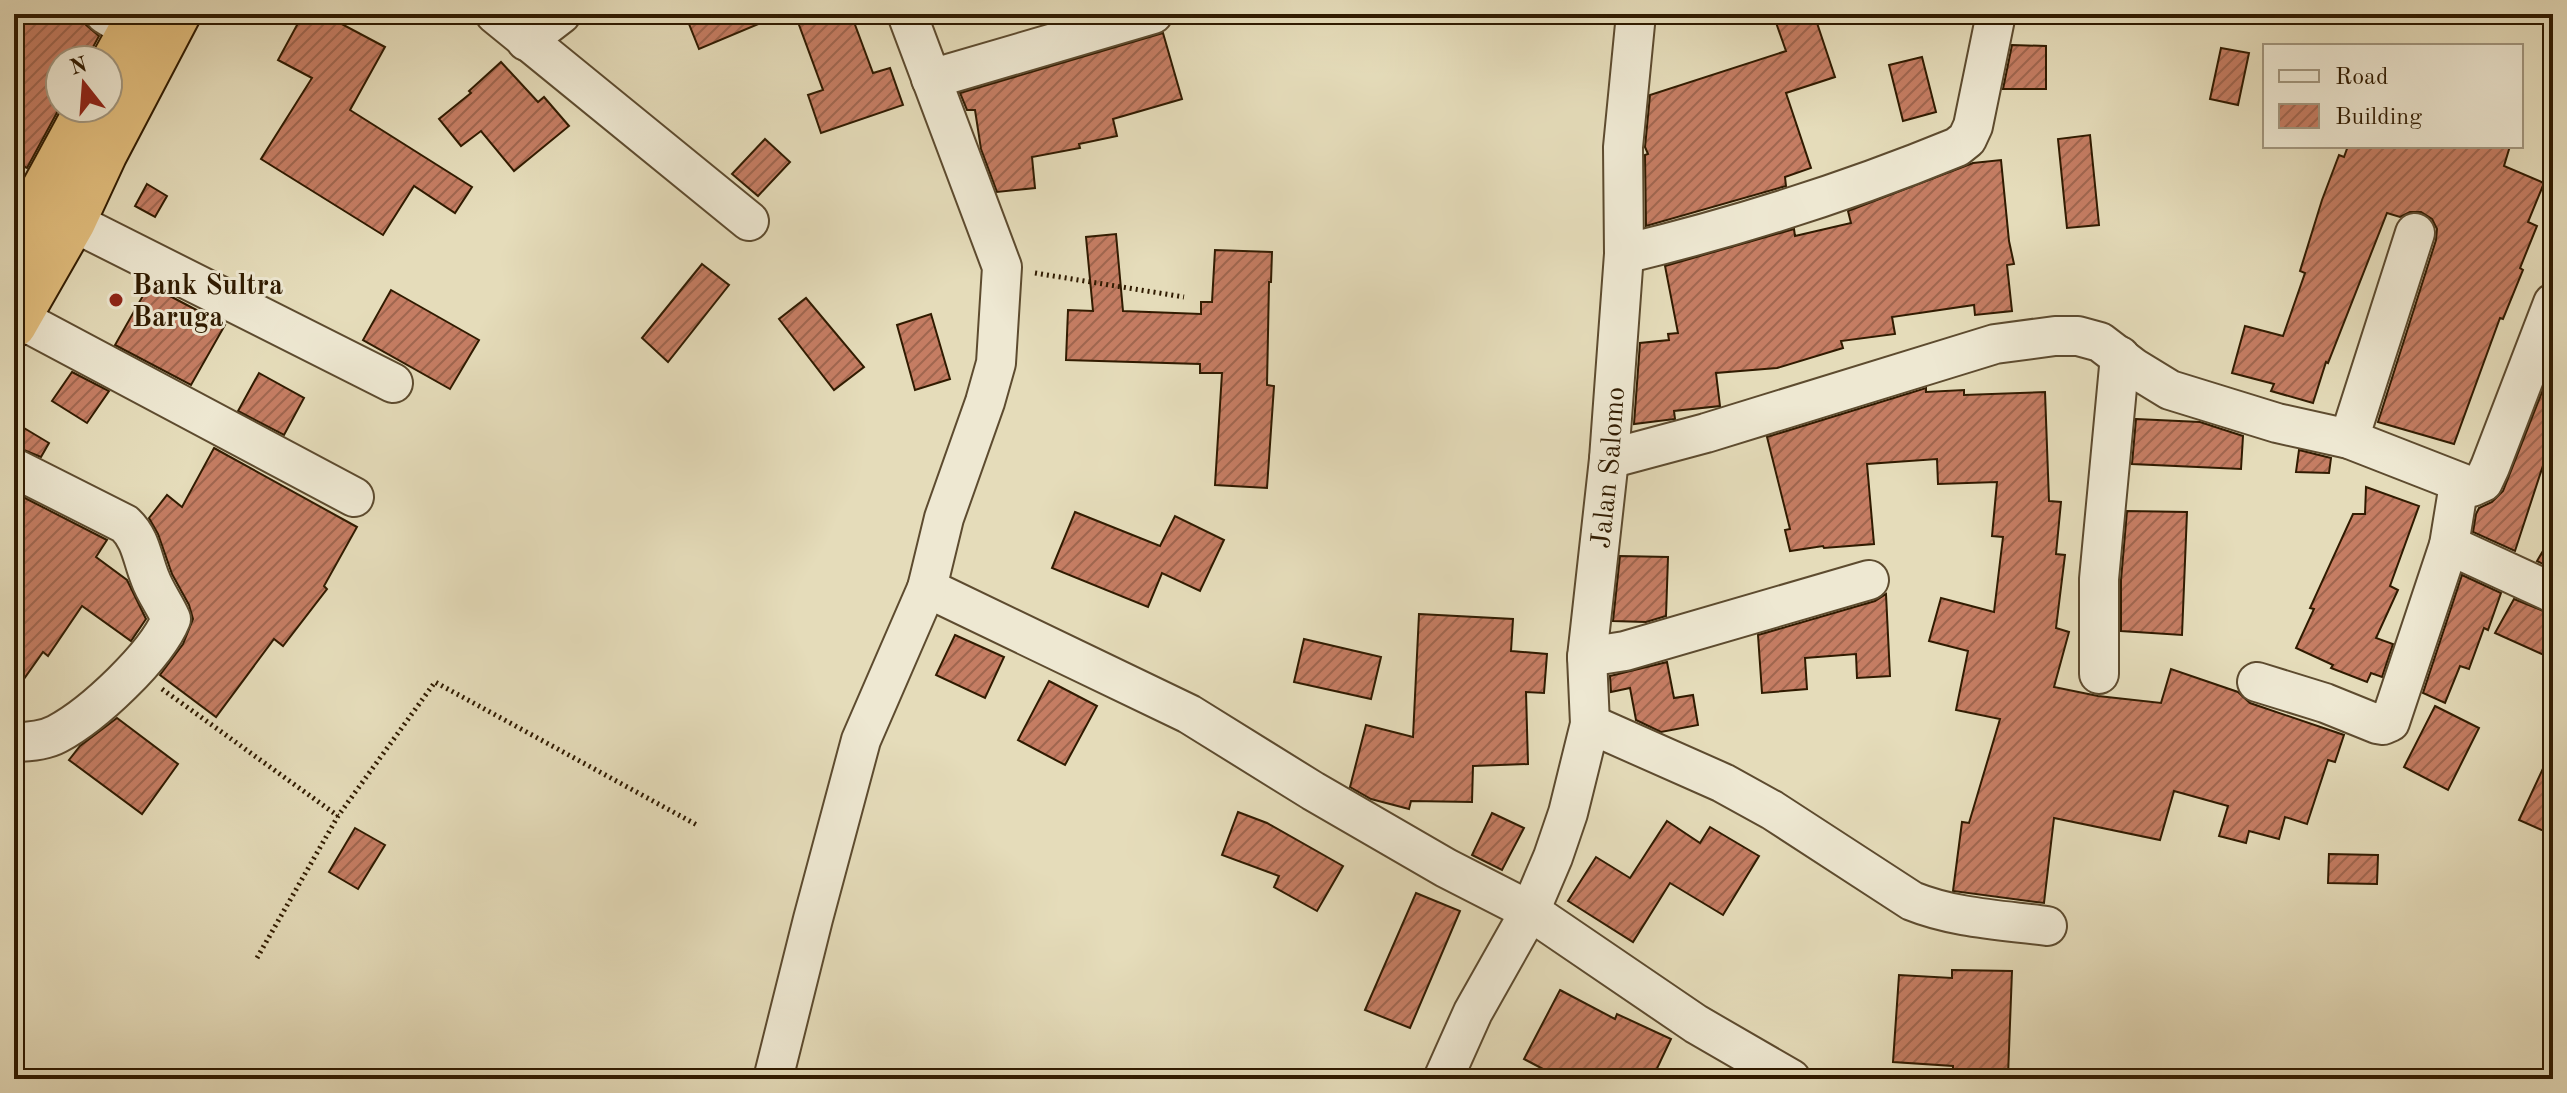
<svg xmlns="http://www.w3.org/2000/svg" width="2567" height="1093" viewBox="0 0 2567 1093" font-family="'Old Standard TT',serif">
  <defs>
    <pattern id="building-hatch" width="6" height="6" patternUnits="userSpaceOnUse" patternTransform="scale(2)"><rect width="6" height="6" fill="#c57d63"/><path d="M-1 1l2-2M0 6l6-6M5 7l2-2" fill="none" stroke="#a0664f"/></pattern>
  </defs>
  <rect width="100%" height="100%" fill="#e5dcba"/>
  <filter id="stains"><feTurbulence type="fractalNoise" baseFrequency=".0025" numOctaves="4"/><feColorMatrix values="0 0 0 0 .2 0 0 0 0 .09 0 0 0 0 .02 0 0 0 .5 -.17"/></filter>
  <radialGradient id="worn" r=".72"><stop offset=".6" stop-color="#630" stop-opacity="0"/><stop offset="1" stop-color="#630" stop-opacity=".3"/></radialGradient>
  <g fill="url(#building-hatch)" stroke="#301b01" stroke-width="2">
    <polygon points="14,14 83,14 86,25 99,36 86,60 60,60 60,107 27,168 14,162"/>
    <polygon points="303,14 323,14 385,47 350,110 472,187 455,213 414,186 383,235 261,159 312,78 278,60"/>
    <polygon points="685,14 782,14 699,49"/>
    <polygon points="795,14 851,14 873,73 890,68 903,105 821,133 808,95 823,90"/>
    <polygon points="1773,14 1814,14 1835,77 1786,93 1811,168 1785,177 1786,186 1646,226 1645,155 1648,154 1645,147 1650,95 1786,51"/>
    <polygon points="1163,33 1182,99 1113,119 1117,136 1079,144 1080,148 1032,157 1035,188 997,192 981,149 975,110 967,110 960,93"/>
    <polygon points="2012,45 2046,46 2046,89 2003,89"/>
    <polygon points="2221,48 2249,53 2238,105 2210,99"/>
    <polygon points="1922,57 1936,112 1903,121 1889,65"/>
    <polygon points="501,62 538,102 544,97 569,126 514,171 481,131 461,146 439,119 471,93 469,91"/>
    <polygon points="2090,135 2099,225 2067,228 2058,139"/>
    <polygon points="765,139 790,162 758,196 732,174"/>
    <polygon points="2348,146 2510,146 2504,166 2544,183 2528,222 2537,226 2520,268 2523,270 2503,319 2500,318 2454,444 2378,422 2436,240 2437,229 2432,219 2421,212 2410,212 2400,217 2387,213 2328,363 2326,362 2313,403 2271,391 2274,384 2232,373 2245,326 2283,336 2305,273 2300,271 2322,200 2339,155 2344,157"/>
    <polygon points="2001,160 2009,241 2014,264 2007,265 2012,311 1975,315 1974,305 1892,317 1895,334 1841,341 1843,348 1777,368 1716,373 1720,406 1674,411 1675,419 1634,424 1640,343 1669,340 1668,334 1678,333 1665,266 1794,229 1795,236 1851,223 1848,211 1973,163"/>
    <polygon points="147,184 167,196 155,217 135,206"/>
    <polygon points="1116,234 1123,311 1201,314 1201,302 1212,302 1215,250 1272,252 1271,282 1269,282 1267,385 1274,386 1267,488 1215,485 1222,373 1200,373 1200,364 1066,360 1068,310 1093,311 1086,237"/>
    <polygon points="702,264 729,285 668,362 642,338"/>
    <polygon points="149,285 225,325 191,385 115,345"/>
    <polygon points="391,290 479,340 450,389 363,340"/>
    <polygon points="806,298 864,367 834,390 779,319"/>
    <polygon points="931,314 950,379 915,390 897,325"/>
    <polygon points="2553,364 2553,435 2515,551 2473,532 2476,514 2479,508 2492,502 2503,491"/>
    <polygon points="72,372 109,391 87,423 52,401"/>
    <polygon points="259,373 304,398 284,435 238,411"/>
    <polygon points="1926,388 1926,392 1964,390 1964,395 2045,392 2049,501 2061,502 2056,554 2065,555 2056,628 2069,632 2054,687 2098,696 2161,703 2171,669 2238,692 2250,703 2344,735 2335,762 2328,760 2307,824 2285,817 2279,839 2249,831 2246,843 2219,836 2228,806 2174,791 2160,840 2054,818 2044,903 1953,891 1962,822 1969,823 2000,719 1956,710 1968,651 1929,641 1941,598 1994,612 2003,537 1992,536 1997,482 1938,484 1937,459 1867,464 1874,544 1824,548 1823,546 1790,551 1785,530 1790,529 1767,437"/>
    <polygon points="2136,419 2200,422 2243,436 2241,469 2132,464"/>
    <polygon points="14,422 49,443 41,457 14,446"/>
    <polygon points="214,448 357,527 324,586 327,589 283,646 274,639 216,717 160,675 183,644 193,619 189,605 172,574 158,534 149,518 167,495 182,507"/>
    <polygon points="2299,450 2331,458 2329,473 2296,472"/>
    <polygon points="2366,487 2419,506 2390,586 2398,590 2376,638 2393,644 2382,677 2371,673 2367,682 2331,668 2333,665 2296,648 2314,609 2310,608 2353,514 2365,514"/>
    <polygon points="21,496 107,540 96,557 127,580 146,619 131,641 82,606 48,656 43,652 14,693 14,508"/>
    <polygon points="2127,511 2187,512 2182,635 2121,631 2121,580"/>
    <polygon points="1075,512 1160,546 1175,516 1224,540 1200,591 1162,573 1148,607 1052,568"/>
    <polygon points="2553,534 2553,569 2537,561"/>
    <polygon points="1620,556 1668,557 1666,616 1646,622 1613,621"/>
    <polygon points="2462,575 2501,593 2488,630 2484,628 2469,669 2460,666 2445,703 2423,693"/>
    <polygon points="1886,594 1890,676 1857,678 1856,654 1805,658 1807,689 1762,693 1758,635 1875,601"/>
    <polygon points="2514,599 2553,615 2553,659 2495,633"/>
    <polygon points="1419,614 1513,619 1511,651 1547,654 1544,693 1526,692 1528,764 1473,766 1472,802 1411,801 1409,809 1371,799 1350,787 1366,725 1413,737"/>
    <polygon points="955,635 1004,657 985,698 936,675"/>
    <polygon points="1304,639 1381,657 1371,699 1294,682"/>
    <polygon points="1667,662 1674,698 1693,695 1698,725 1661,732 1636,720 1630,688 1611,692 1610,676"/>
    <polygon points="1049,681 1097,706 1065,765 1018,740"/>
    <polygon points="2435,706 2479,728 2448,790 2404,767"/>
    <polygon points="117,718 178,764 142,814 69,760 80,746"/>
    <polygon points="2553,747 2553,835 2519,820"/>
    <polygon points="1238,812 1267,823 1343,866 1317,911 1274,887 1279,876 1222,855"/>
    <polygon points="1492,813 1524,828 1502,870 1472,855"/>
    <polygon points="1667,821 1700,843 1710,827 1759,856 1723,915 1670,883 1633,942 1568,901 1596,857 1630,878"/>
    <polygon points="355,828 385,845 358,889 329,872"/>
    <polygon points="2329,854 2378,855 2377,884 2328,883"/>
    <polygon points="1416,893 1460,911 1410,1028 1365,1010"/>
    <polygon points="1952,970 2012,971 2008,1076 1953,1075 1953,1066 1893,1062 1899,975 1952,978"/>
    <polygon points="1560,990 1615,1019 1617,1014 1671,1039 1652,1079 1562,1079 1524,1059"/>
  </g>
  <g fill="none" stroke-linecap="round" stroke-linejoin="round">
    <g stroke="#5d4b2f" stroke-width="42">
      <g id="minor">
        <polyline points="105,14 131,30"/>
        <polyline points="495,14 749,221"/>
        <polyline points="907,14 1002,267 996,363 985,402 944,518 927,588 1189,714 1313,791 1446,868 1530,911 1696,1024 1791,1079"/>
        <polyline points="526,41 561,14"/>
        <polyline points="931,79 1153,14"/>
        <polyline points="73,222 393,383"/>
        <path d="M1624,254C1736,227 1850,191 1957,147L1967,139L1973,126L1996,14"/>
        <polyline points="18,318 354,497"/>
        <polyline points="2349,439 2415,233"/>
        <polyline points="1609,459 1706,433 1995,344 2055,336 2078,336 2100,342 2134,368 2170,390 2277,423 2349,439 2472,487 2483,482 2490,467 2553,303"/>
        <path d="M14,468L125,524C141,539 142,558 150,578C155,592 165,605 171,619C156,656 93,715 57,734C44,741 28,742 14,742"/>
        <polyline points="2449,545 2553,593"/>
        <polyline points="1587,657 1625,651 1869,580"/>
        <polyline points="2099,674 2099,579 2120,356"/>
        <polyline points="2257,682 2325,703 2377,724 2383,725 2390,722 2449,545 2459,484"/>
        <path d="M1590,724L1723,783L1772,810L1912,901C1954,918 2001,920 2047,926"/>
        <polyline points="773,1079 813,919 861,740 927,588"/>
        <path id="s1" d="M1443,1079L1473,1012L1530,911L1553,857L1568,813L1590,724L1587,657L1609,459L1624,254L1623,147L1636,14"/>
      </g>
    </g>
    <g stroke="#301b01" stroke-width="48">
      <g id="highway">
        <polyline points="108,72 140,14"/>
        <polyline points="14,244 88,108"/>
        <polyline points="14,325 73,222 105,153 178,14"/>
      </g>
    </g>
    <g stroke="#301b01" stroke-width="5" stroke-dasharray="2 4" stroke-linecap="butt">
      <polyline points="2548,55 2553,40"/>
      <polyline points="1035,273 1184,297"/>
      <polyline points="162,689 338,816"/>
      <polyline points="257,958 338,816 435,682 697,825"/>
    </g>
    <use href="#minor" stroke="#eee8d2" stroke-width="38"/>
    <use href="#highway" stroke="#e2be7d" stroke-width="44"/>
  </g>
  <circle fill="#8f2418" stroke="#eee8d2" stroke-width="3" cx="116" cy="300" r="8"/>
  <g text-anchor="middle" stroke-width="6" stroke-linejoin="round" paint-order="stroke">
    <g font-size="28" font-weight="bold" fill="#301b01" stroke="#eee8d2" text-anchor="start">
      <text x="132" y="294">Bank Sultra<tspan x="132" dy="32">Baruga</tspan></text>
    </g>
    <g font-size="28" fill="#301b01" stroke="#eee8d2">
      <text dy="10" stroke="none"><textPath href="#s1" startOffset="644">Jalan Salomo</textPath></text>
    </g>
  </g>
  <rect width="2567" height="1093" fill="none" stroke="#e5dcba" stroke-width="48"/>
  <rect x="16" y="16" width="2535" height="1061" fill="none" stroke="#301b01" stroke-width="4"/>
  <rect x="24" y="24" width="2519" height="1045" fill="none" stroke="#301b01" stroke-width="2"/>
  <rect x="2263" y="44" width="260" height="104" fill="#eee8d2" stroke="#a2967e" stroke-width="2"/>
  <rect x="2279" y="70" width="40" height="12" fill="#eee8d2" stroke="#a2967e" stroke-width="2"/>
  <text x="2335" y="84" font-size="24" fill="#301b01">Road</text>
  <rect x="2279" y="104" width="40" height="24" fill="url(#building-hatch)" stroke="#a2967e" stroke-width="2"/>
  <text x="2335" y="124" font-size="24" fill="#301b01">Building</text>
  <g transform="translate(84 84) rotate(343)"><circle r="38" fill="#eee8d2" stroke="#a2967e" stroke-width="2"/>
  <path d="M0-6L14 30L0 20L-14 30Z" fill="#8f2418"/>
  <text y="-12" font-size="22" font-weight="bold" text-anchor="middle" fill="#301b01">N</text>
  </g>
  <rect width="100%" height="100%" filter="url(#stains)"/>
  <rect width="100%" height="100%" fill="url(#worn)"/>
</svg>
